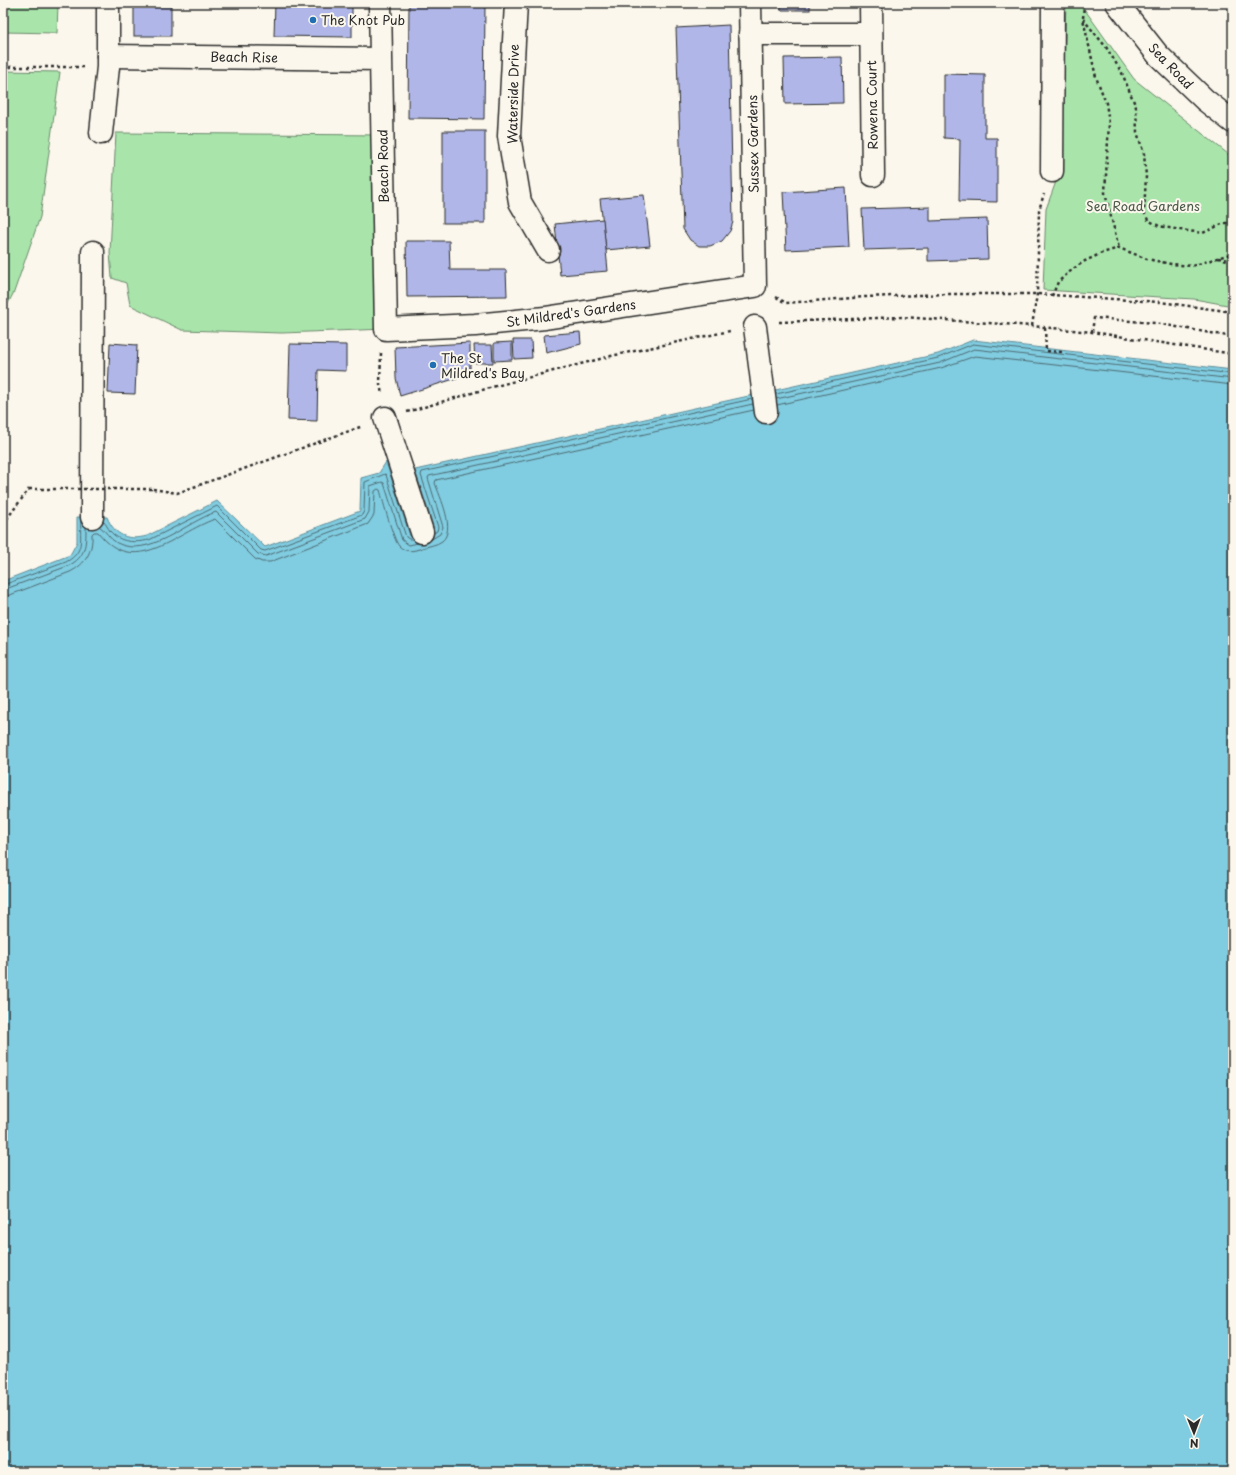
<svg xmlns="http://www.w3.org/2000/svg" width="1236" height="1475" viewBox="0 0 1236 1475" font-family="'Playpen Sans',sans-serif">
  <rect width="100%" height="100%" fill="#fbf7ec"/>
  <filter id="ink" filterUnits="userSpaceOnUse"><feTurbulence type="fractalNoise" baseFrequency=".025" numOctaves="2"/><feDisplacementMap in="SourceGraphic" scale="8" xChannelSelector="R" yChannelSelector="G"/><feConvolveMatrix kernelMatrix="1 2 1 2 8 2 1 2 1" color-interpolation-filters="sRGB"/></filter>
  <g filter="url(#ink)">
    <g fill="#a9e5ab" stroke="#6a886b">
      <polygon points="3,3 58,3 57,33 3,32"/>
      <polygon points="1066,3 1080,3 1134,79 1233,158 1233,306 1194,299 1043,290 1046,209 1061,168"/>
      <polygon points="3,71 60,72 40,217 14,292 3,313"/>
      <polygon points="116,133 382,135 386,329 282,333 182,330 130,305 126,283 112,278 110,253"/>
    </g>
    <path fill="#80cce0" stroke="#5e8c98" d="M973,340L1233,370V1472H3V581L70,555L77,542V517H107C115,536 128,541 147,536L217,501L265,547L360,511L361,478L379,473L386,462L410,536L434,528L415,470L938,354Z"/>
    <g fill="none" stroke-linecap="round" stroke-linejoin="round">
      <g stroke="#4d6b73" stroke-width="1">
        <polyline points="776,394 938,358 973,344 1233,374"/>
        <polyline points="776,399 940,363 974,349 1233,379"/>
        <polyline points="777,405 941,368 975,356 1233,385"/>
        <path d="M103,521C106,524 108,528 110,531C120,543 135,543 149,540L217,506L261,550L265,551L362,515L364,511L365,482L385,474L386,475L406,537L409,539H413"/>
        <path d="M99,526C106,530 109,539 117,543C149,559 186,522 216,512L258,554L266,556L365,519L369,512L370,486L382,482L384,483L402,540L409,545L418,543"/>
        <polyline points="434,533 437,531 438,527 421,475 422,472 752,399"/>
        <polyline points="432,539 440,534 443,527 428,478 429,476 753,404"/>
        <path d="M3,585L66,562C86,551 79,539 81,521"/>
        <path d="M3,590L68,566C86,557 86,545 86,527"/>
        <path d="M3,596L10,595L70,572C86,564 93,551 92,534L94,532H98C134,579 175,533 215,519L255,559L262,562H270L368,524L374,515L375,491L378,489L380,490C383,501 393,539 399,546C406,553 414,551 422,548C428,546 437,545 442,541C456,530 440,497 435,483L436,480L754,410"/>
      </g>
    </g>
    <g fill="#b0b7e8" stroke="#2b2b2b">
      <rect x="134" y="3" width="37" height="33"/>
      <polygon points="275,3 352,3 352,37 274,36"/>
      <polygon points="409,3 485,3 484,119 408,118"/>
      <rect x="781" y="3" width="29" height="7"/>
      <polygon points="729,25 733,222 730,231 722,241 710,246 699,246 690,240 683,229 676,28"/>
      <polygon points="842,57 843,103 785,104 784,58"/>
      <polygon points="944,74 985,75 985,138 997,138 997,202 959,201 960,139 944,138"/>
      <rect x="443" y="131" width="42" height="92"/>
      <polygon points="846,188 849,247 786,250 783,192"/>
      <polygon points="644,195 650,246 606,250 600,199"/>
      <polygon points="930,207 930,221 987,219 988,259 928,261 928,248 864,250 862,209"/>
      <polygon points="603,219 608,271 560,275 555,224"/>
      <polygon points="406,241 449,241 450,270 506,270 507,296 407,297"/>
      <polygon points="580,332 581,344 546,353 544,335"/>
      <polygon points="513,340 531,340 532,358 514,359"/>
      <polygon points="512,342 512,360 494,361 494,343"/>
      <polygon points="110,343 137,345 135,394 108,393"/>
      <polygon points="470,343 470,374 400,396 396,378 395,347"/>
      <polygon points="290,344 346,345 346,371 318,370 317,421 288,420"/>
      <polygon points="474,345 492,345 493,363 475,363"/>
    </g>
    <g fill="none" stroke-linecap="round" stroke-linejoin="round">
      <g stroke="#2b2b2b" stroke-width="25">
        <g id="minor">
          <polyline points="380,3 386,329 475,325 545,318 755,286 750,3"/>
          <polyline points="516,3 509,136 520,202 548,250"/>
          <polyline points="871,3 873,175"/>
          <polyline points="1117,3 1158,55 1205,100 1233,122"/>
          <polyline points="750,34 870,34"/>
          <polyline points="108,56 380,59"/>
          <polyline points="101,133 108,67 108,3"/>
          <polyline points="1052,171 1053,3"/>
          <polyline points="755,327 766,412"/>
          <polyline points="385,418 422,532"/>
          <polyline points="92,517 93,252"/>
        </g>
      </g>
      <g stroke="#2b2b2b" stroke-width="2.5" stroke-dasharray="3 3" stroke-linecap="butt">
        <polyline points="1084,3 1083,19 1096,77 1106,103 1109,123 1105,193 1119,248"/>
        <polyline points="1083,19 1106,47 1122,73 1136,107 1137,132 1144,154 1146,176 1144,212 1148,220 1159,226 1180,230 1203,233 1224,223 1233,223"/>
        <polyline points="3,67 83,67"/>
        <polyline points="1218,258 1233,261"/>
        <polyline points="1052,296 1058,282 1073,269 1085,261 1102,253 1119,248 1147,259 1171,264 1192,266 1233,253"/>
        <polyline points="776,297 786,303 865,297 948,294 1037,294 1160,302 1233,312"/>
        <polyline points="779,322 902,317 1032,326 1092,332 1233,354"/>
        <polyline points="1032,326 1037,294 1039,210 1044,194"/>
        <polyline points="1045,328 1046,351 1062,352"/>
        <polyline points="1092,332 1094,318 1155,323 1233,337"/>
        <polyline points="381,353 380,384 382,394"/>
        <polyline points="407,412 496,386 611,356 730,331"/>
        <polyline points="153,489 177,493 363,426"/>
        <polyline points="3,524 29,489"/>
      </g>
      <use href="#minor" stroke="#fbf7ec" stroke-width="22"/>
      <polyline stroke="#2b2b2b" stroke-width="2.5" stroke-dasharray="3 3" stroke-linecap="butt" points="29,489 153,489"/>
    </g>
  </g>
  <g fill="#1f6fb2" stroke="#fbf7ec" stroke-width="1.5">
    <circle cx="313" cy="20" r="4"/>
    <circle cx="433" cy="365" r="4"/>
  </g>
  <g text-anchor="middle" stroke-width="4" stroke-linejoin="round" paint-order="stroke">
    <g font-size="13" fill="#2b2b2b" stroke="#fbf7ec" text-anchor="start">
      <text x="321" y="25">The Knot Pub</text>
      <text x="441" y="363">The St<tspan x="441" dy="15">Mildred's Bay</tspan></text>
    </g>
    <g font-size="13" fill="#2b2b2b" stroke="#fbf7ec">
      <text transform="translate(244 57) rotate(1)" y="5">Beach Rise</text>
      <text transform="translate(1171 66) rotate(46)" y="5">Sea Road</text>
      <text transform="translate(513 94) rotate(-89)" y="5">Waterside Drive</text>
      <text transform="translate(872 105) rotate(-91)" y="5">Rowena Court</text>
      <text transform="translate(753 144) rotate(-91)" y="5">Sussex Gardens</text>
      <text transform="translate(383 166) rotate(-91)" y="5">Beach Road</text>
      <text transform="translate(571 313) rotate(-8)" y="5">St Mildred's Gardens</text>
    </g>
    <g font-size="13" fill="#4a5a4b" stroke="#fbf7ec">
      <text x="1143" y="211">Sea Road Gardens</text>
    </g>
  </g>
  <rect width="1236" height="1475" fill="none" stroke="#fbf7ec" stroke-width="16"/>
  <rect x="8" y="8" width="1220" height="1459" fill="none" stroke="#2b2b2b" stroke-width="1.5" filter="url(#ink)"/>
  <g transform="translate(1194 1433) rotate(179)" stroke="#fbf7ec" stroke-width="3" paint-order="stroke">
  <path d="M0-3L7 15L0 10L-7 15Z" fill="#2b2b2b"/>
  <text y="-6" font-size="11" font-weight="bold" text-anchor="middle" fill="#2b2b2b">N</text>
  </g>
</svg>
